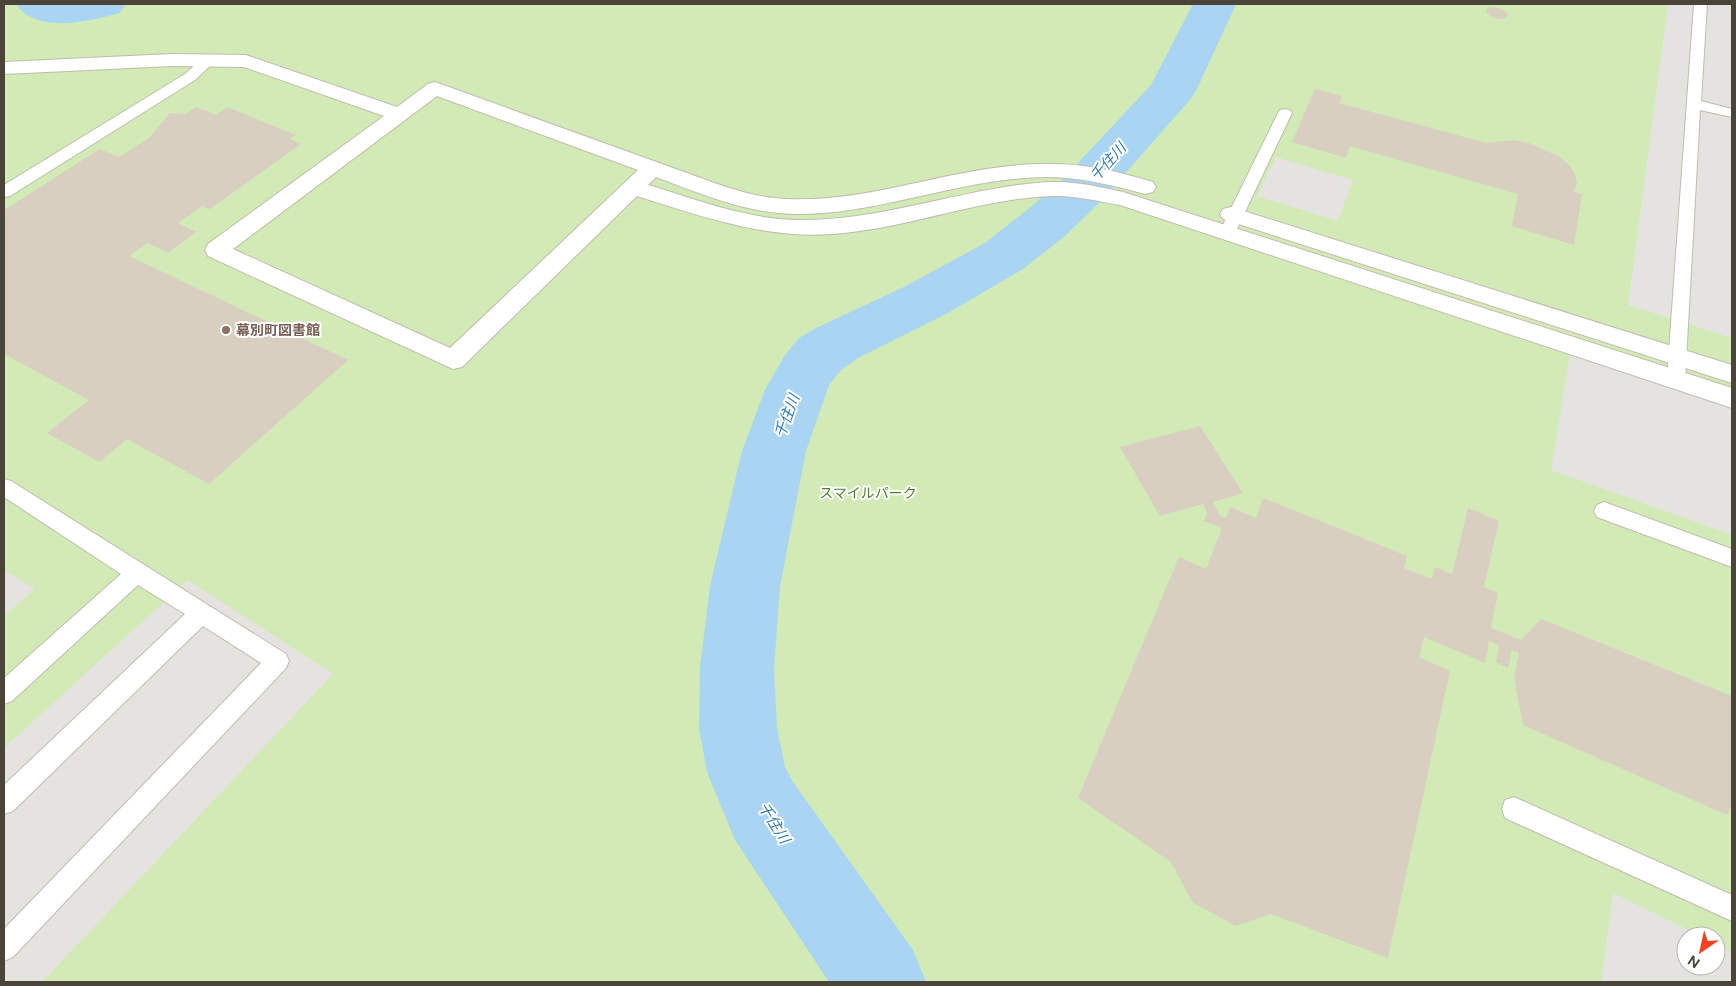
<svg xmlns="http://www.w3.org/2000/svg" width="1736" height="986" viewBox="0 0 1736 986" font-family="Figtree,'Noto Sans JP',sans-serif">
  <rect width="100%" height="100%" fill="#f6f3ec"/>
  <path fill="#d2eab5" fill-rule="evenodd" d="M4,4H1732V982H4ZM1686,936H1716V966H1686Z"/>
  <g fill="#e5e3e0">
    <polygon points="1668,4 1732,4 1732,338 1628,305"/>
    <polygon points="1276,157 1353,180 1338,221 1257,196"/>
    <polygon points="1570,353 1732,406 1732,535 1551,470"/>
    <polygon points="4,570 35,589 4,616"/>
    <polygon points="188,580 333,674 42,982 4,982 4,748"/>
    <polygon points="1613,893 1701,936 1686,936 1686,966 1716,966 1716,944 1732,952 1732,982 1601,982"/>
  </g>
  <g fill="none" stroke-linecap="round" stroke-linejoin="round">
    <g fill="#a9d4f2" fill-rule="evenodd">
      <path d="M16,4H126L119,13C89,21 38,35 16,4Z"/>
      <polygon points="1193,4 1236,4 1196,91 1189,101 1099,203 1065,236 1023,269 946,314 858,358 841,370 829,385 806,451 780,586 774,668 777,728 785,767 793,782 913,950 926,982 829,982 735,840 707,772 699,728 700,668 710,586 742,451 765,390 785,355 799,338 816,328 906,286 985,243 1027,210 1063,179 1151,85"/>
    </g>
  </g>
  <g fill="#d8cfc1">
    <polygon points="1494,7 1503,10 1508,14 1506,18 1499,19 1490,16 1486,12 1487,8"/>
    <polygon points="1315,89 1342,96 1339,103 1486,143 1513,140 1529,143 1558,156 1569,165 1575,174 1577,184 1573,192 1582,194 1574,245 1512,226 1518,194 1350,146 1346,158 1292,142"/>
    <polygon points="196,107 216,115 227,107 296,135 290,139 301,144 210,209 202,206 178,223 196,232 168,253 147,243 129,256 348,360 209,484 127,439 99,462 47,433 89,400 4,354 4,210 100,149 119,157 149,138 170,113 185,114"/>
    <polygon points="1200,426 1243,493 1213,502 1220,516 1226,518 1230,507 1256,518 1263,498 1407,556 1404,568 1432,579 1435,567 1452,574 1468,508 1499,521 1484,587 1498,593 1491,628 1521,640 1541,619 1732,696 1732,805 1727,815 1523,725 1514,678 1519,653 1512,650 1508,668 1496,662 1499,645 1489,641 1485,663 1424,637 1419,657 1450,671 1388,958 1271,914 1236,926 1192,902 1171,862 1078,798 1179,557 1206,569 1222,528 1204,521 1207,513 1203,504 1160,516 1120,447"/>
  </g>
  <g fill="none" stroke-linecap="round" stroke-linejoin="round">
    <g stroke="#c2bbae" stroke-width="2">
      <g id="service">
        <polygon points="1694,4 1707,4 1701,101 1732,109 1732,117 1700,110 1685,379 1682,384 1676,386 1670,384 1667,379"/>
        <polygon points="208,57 215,61 195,80 10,196 4,197 4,185 185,74 203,58"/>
        <polygon points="1285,109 1290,110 1292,113 1235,233 1233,237 1227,239 1221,237 1219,233 1278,113 1280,110"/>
        <polygon points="4,479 11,481 286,654 289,661 286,668 13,957 4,961 4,929 261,663 203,626 13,811 4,814 4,785 185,614 138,585 12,701 4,704 4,678 121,574 4,497"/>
        <polygon points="1604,502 1732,549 1732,567 1597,517 1594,511 1597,505"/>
        <polygon points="1514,797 1732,895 1732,921 1505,818 1502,809 1505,800"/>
      </g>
    </g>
    <g stroke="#c2bbae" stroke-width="2">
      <g id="minor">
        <path d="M172,54L246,55L397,107L428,84L435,82L709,181C734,190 759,198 786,199C874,203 957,164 1045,164C1082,163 1117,171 1153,182L1156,187L1153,192L1145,194C1112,185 1080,177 1045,177C960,178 879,215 794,214C746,213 701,194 656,177L648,185C699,200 750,221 804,220C888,220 968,186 1051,182C1076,181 1100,187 1123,192L1732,388V408L1120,205C1098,201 1075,195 1052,196C977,199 907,229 832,234C764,239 701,216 637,196L462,367L453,369L208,256L205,250L208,244L384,116L244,67L172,66L4,74V62ZM437,96L638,170L450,348L233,249Z"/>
        <polygon points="1231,207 1732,365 1732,383 1223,219 1220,214 1223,209"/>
      </g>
    </g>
    <use href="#service" fill="#fff" fill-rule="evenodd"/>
    <use href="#minor" fill="#fff" fill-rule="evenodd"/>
  </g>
  <circle fill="#8d6e63" stroke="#fff" stroke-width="2" cx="226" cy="330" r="5"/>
  <g text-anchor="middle" stroke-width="4" stroke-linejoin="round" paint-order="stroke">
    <g font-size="14" font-weight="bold" fill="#785e54" stroke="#fff" text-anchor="start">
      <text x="236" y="335">幕別町図書館</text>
    </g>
    <g font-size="14" fill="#4a7f2a" stroke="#fff">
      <text x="868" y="498">スマイルパーク</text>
    </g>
    <g font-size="15" font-style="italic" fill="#2e7ab2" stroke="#fff">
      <text transform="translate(1108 162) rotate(-48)" y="5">千住川</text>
      <text transform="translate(787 416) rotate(-70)" y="5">千住川</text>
      <text transform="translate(774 823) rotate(58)" y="5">千住川</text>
    </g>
  </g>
  <rect width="1736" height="986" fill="none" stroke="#4b4439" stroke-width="10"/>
  <g transform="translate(1701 951) rotate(214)"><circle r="24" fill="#ffffff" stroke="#b7b4b0"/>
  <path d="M0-4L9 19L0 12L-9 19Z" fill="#fc3f1d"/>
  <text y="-8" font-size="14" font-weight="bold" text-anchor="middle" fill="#4b4439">N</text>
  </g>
</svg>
